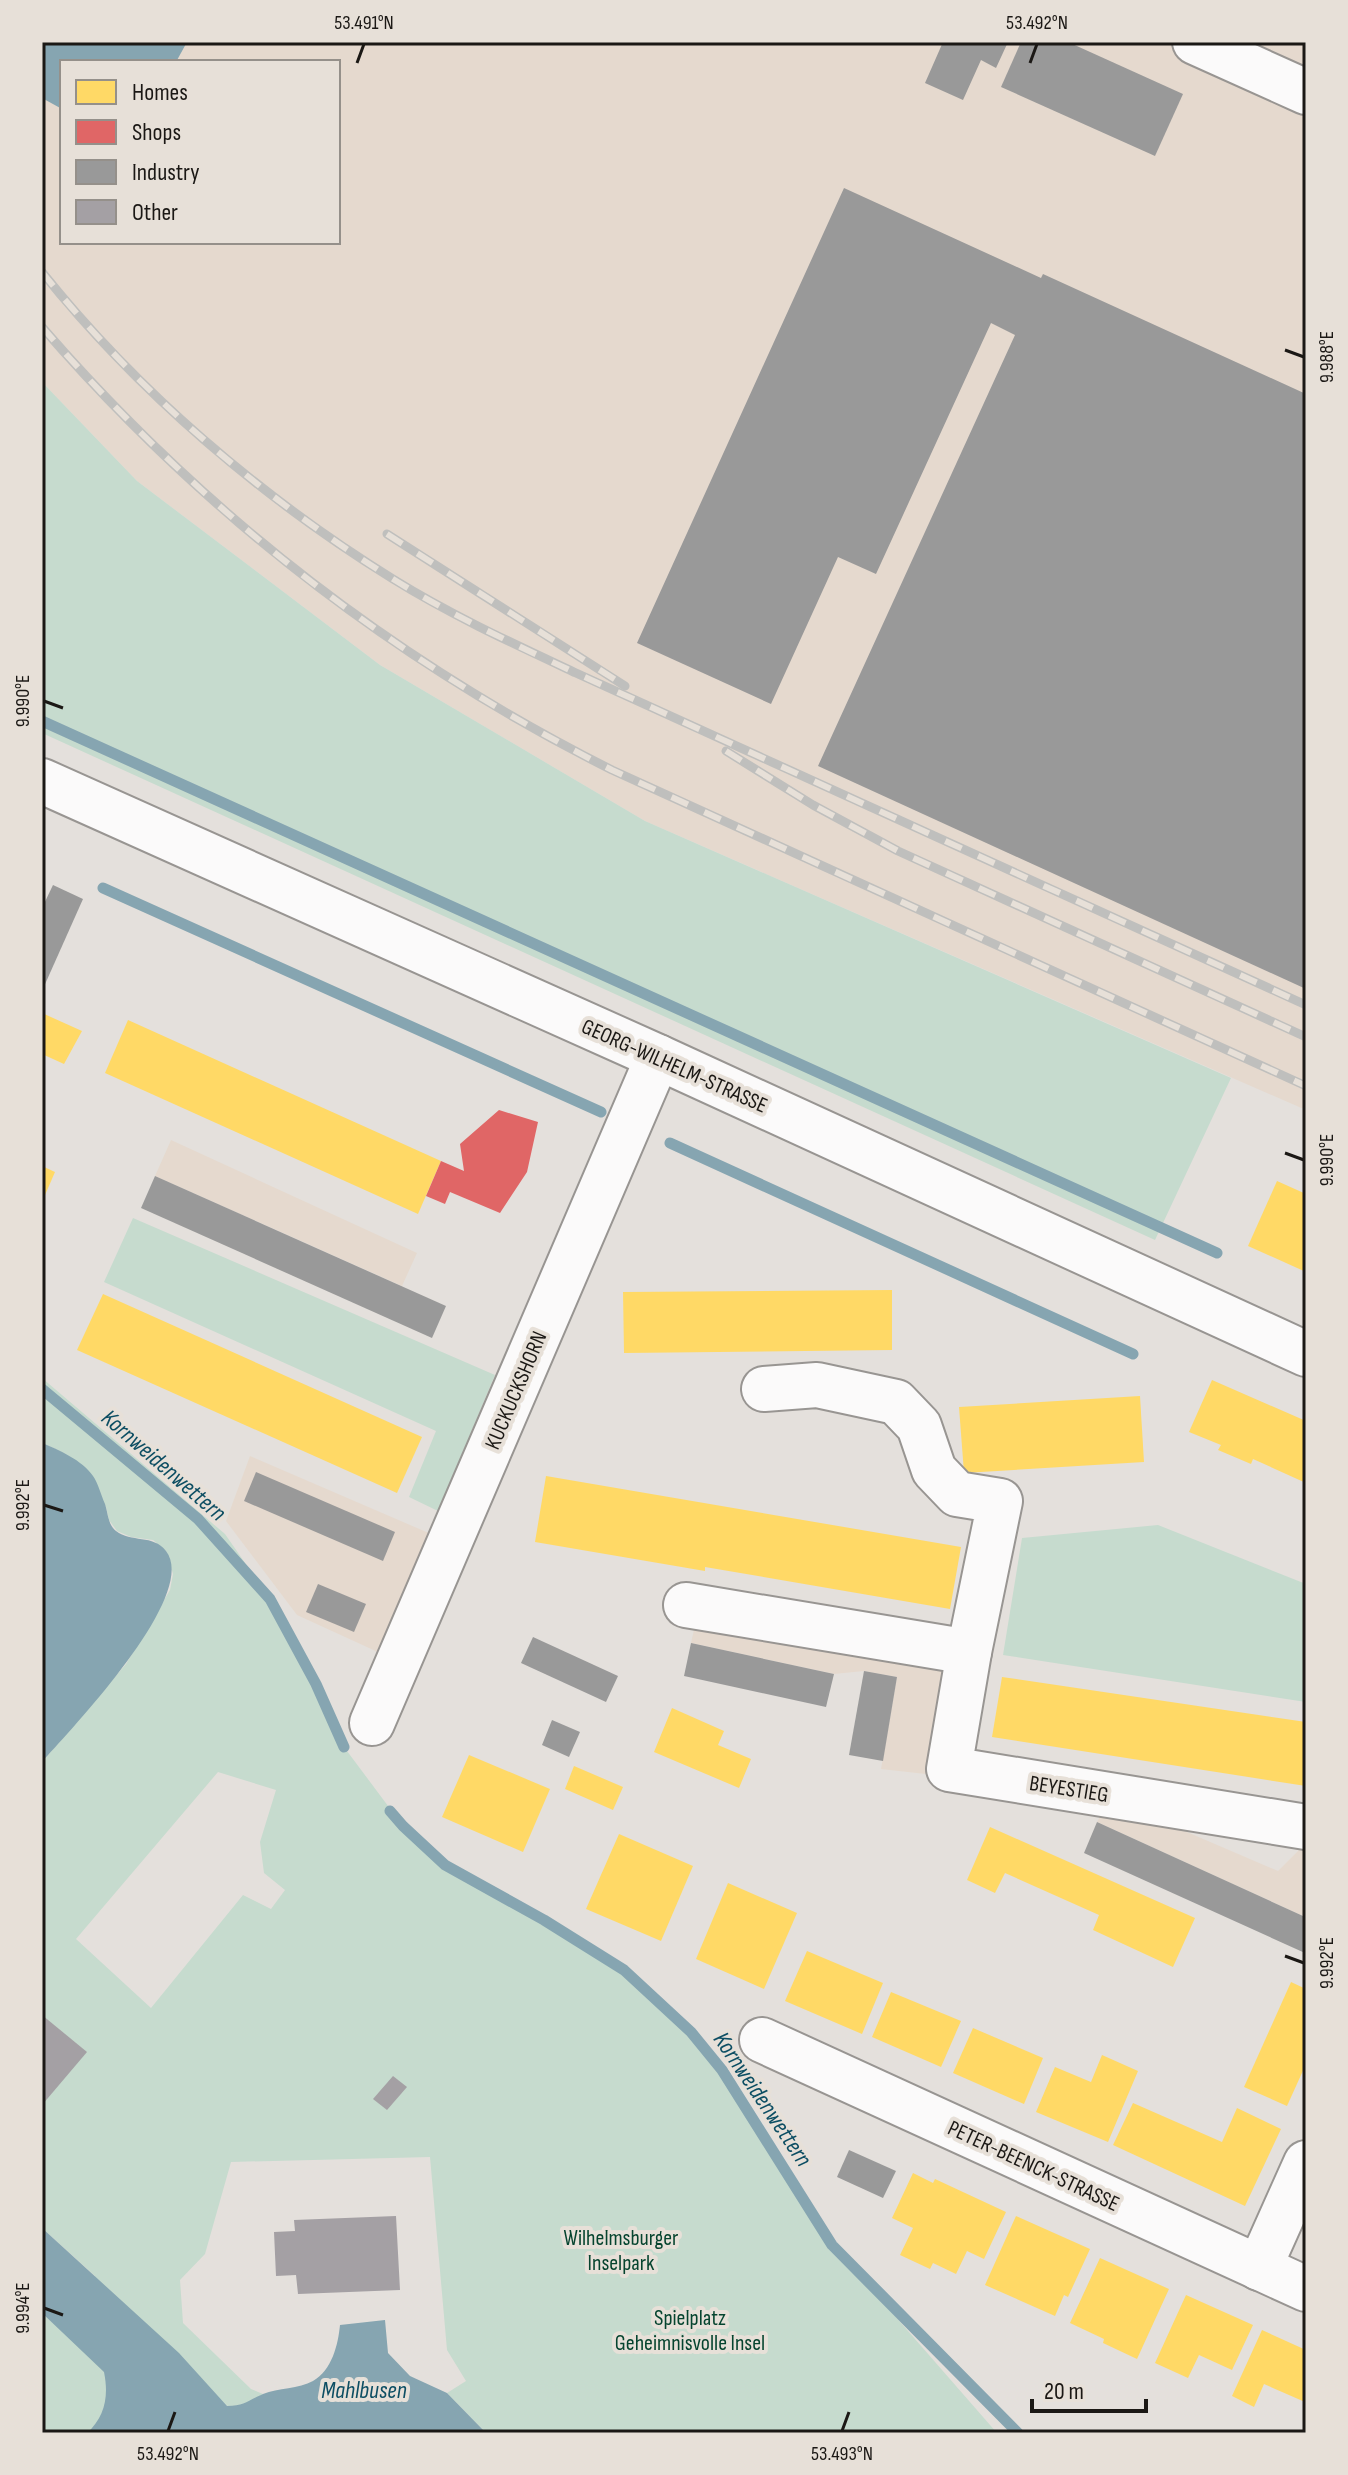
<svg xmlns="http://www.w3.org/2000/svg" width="1348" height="2475" viewBox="0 0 1348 2475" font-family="'Sofia Sans Condensed',sans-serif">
  <rect width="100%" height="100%" fill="#e4e0dc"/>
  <g fill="#e5d9ce" fill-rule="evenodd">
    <path d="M42,42H1306V1110L645,821L380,665L137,481L42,382ZM62,62H338V242H62Z"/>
    <polygon points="171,1140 417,1253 402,1286 155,1176"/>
    <polygon points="250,1456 431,1534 380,1653 297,1615 226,1521"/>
    <polygon points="696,1621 948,1663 926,1774 881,1769 897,1677 864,1671 834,1674 691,1643"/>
    <polygon points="1110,1799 1278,1871 1306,1843 1306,1913 1303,1916 1097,1822"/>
  </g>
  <g fill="#c6dbce" fill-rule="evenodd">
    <polygon points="42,382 137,481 380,665 645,821 1231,1078 1155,1240 42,733"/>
    <polygon points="133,1218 495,1375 438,1511 409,1497 436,1431 104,1282"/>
    <path d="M42,1378L225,1534L270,1599L319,1691L344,1747L403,1826L445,1865L544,1920L624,1970L691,2032L722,2070L833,2245L997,2433H486L447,2393L466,2381L447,2350L430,2157L231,2162L205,2254L180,2280L183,2323L251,2389L263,2394L243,2406H227L150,2377L87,2433H42V2313L53,2323L95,2276L42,2228V1762L126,1664L170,1590L173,1574L166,1551L153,1540L131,1537L117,1531L109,1520L106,1507L76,1461L58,1450L42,1443ZM218,1772L276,1790L260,1842L264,1873L285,1890L271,1909L243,1895L151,2008L76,1939Z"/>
    <polygon points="1158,1525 1306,1584 1306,1702 1003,1655 1022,1538"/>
  </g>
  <g fill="#86a5b1">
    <polygon points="42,42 187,42 176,62 62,62 62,109 42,98"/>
    <path d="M42,1443C59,1450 82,1460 93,1476C98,1483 101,1495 105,1504C108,1513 108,1525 116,1531C131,1543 153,1534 166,1551C200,1595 71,1729 42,1762Z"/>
    <path d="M42,2228L179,2353L227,2406C245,2406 247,2401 263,2394C278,2388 299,2389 313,2381C332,2370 338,2345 340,2325L385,2320L388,2353L410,2376L447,2393L486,2433H87C105,2417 109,2396 104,2372L42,2313Z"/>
  </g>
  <g fill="#ffd966">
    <polygon points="42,1013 82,1031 64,1064 42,1054"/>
    <polygon points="128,1020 441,1161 418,1214 105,1073"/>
    <polygon points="42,1166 55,1172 42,1202"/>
    <polygon points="1277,1181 1306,1194 1306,1272 1248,1246"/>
    <polygon points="892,1290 892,1350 624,1353 623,1292"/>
    <polygon points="103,1294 422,1437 397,1493 77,1350"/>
    <polygon points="1212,1380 1306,1421 1306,1483 1253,1459 1251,1464 1218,1450 1221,1445 1189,1432"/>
    <polygon points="1140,1396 1144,1462 964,1473 959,1407"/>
    <polygon points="546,1476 961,1547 950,1609 705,1567 705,1571 535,1542"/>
    <polygon points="1002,1677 1306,1722 1306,1786 992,1737"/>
    <polygon points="672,1708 724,1731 718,1745 751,1759 739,1788 654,1752"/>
    <polygon points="469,1755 550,1789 523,1852 442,1817"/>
    <polygon points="574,1766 623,1787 613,1810 565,1789"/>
    <polygon points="990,1827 1195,1918 1173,1967 1093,1930 1099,1915 1005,1873 995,1893 967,1880"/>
    <polygon points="619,1834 693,1866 661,1941 586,1909"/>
    <polygon points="728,1883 797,1913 764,1989 696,1959"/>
    <polygon points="807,1951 883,1983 862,2034 785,2001"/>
    <polygon points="1291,1982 1306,1989 1306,2064 1287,2106 1244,2087"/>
    <polygon points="891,1992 961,2021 941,2067 872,2037"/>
    <polygon points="973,2028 1043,2058 1024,2104 953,2073"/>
    <polygon points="1102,2055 1138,2071 1108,2142 1036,2112 1055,2067 1091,2082"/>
    <polygon points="1133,2103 1222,2142 1237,2108 1281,2129 1245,2206 1113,2145"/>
    <polygon points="913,2173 933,2183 935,2179 1006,2212 984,2259 967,2251 956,2274 933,2263 930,2269 900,2255 913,2228 892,2218"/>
    <polygon points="1016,2216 1090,2249 1068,2297 1064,2295 1055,2316 985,2285"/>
    <polygon points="1100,2258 1169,2289 1137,2359 1103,2343 1104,2339 1070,2323"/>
    <polygon points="1186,2295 1253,2325 1232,2370 1199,2355 1188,2378 1155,2363"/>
    <polygon points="1262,2330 1306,2350 1305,2402 1264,2384 1254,2407 1232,2396"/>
  </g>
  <polygon fill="#e06666" points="499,1110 538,1122 527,1172 500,1213 450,1192 445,1204 426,1196 441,1161 464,1171 460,1144"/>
  <g fill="#999">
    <polygon points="943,42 1008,42 996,68 981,60 963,100 925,83"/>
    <polygon points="1021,42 1068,42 1183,94 1155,156 1001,87"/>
    <polygon points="844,188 1041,278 1043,274 1306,394 1306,989 818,766 1015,335 991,323 876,574 838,557 771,704 637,643"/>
    <polygon points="53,885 83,899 42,991 42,908"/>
    <polygon points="155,1176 446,1306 432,1338 141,1208"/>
    <polygon points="256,1472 395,1532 383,1561 244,1501"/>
    <polygon points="318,1584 366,1604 354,1632 306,1612"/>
    <polygon points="533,1637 618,1676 606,1702 521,1663"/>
    <polygon points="691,1643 834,1674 826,1707 684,1676"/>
    <polygon points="864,1671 897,1677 883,1761 849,1755"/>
    <polygon points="552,1720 580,1732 569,1757 542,1745"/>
    <polygon points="1097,1822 1303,1916 1306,1913 1306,1952 1305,1953 1084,1853"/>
    <polygon points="849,2150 896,2171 883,2198 837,2177"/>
  </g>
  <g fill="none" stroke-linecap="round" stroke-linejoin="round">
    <g stroke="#86a5b1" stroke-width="11">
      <polyline points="42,721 1217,1253"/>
      <polyline points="103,888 601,1112"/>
      <polyline points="670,1143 1133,1354"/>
      <polyline points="42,1389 198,1519 270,1599 316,1684 344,1747"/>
      <polyline points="390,1811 403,1826 445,1865 544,1920 624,1970 691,2032 722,2070 832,2245 1018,2433"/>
    </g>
  </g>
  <g fill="#a4a0a4">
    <polygon points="42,2015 87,2052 42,2105"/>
    <polygon points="393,2076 407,2087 387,2110 373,2099"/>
    <polygon points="396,2216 400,2290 298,2294 296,2275 276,2276 274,2232 295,2231 294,2220"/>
  </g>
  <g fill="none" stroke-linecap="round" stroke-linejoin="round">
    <g stroke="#989592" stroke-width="48">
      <g id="minor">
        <polyline points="764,1389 817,1385 896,1402 919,1426 934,1470 957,1494 1000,1501 969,1652 949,1769 1306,1827"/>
        <polyline points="686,1605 969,1652"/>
        <polyline points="372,1723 658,1057"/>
        <polyline points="762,2040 1306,2289"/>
        <polyline points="1259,2268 1306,2163"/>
      </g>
    </g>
    <g stroke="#989592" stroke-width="48">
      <g id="major">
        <polyline points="1195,42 1306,92"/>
        <polyline points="42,781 658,1057 1306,1354"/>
      </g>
    </g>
    <use href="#minor" stroke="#fbfafa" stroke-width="44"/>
    <use href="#major" stroke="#fbfafa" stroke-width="44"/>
    <g stroke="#bfbfbd" stroke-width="9">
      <g id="rail">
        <path d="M42,272C138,392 262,498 393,579C451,615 514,644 576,673L1306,1005"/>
        <path d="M42,327C203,513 393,660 612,770L1306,1086"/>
        <polyline points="387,534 625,686"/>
        <polyline points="726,751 813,805 898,851 1306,1037"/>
      </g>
    </g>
    <use href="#rail" stroke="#e7e0d8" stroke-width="6" stroke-dasharray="18" stroke-linecap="butt"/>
  </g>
  <path fill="none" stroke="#1b1815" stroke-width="3" d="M357,63L364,44M1030,63L1037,44M1285,350L1304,357M44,701L63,708M1285,1153L1304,1160M44,1505L63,1511M1285,1956L1304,1963M44,2308L63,2315M168,2431L175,2412M842,2431L849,2412"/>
  <g text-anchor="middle" stroke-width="8" stroke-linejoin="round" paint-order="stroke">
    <g font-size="22" fill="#1b1815" stroke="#e7e0d8">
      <text transform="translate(675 1065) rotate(24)" y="8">GEORG-WILHELM-STRASSE</text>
      <text transform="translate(515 1390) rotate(-67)" y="8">KUCKUCKSHORN</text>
      <text transform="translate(1069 1788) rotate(9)" y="8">BEYESTIEG</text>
      <text transform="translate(1034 2165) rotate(25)" y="8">PETER-BEENCK-STRASSE</text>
    </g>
    <g font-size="22" fill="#06442f" stroke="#e7e0d8">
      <text x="621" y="2245">Wilhelmsburger<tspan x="621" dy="25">Inselpark</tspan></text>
      <text x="690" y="2325">Spielplatz<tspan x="690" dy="25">Geheimnisvolle Insel</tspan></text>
    </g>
    <g font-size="24" font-style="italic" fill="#0d4e63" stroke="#e7e0d8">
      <text transform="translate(164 1465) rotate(41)" y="8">Kornweidenwettern</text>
      <text transform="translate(763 2099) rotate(56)" y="8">Kornweidenwettern</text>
      <text x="364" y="2398">Mahlbusen</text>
    </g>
  </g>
  <rect width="1348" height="2475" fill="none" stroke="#e7e0d8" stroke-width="88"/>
  <rect x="60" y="60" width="280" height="184" fill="#e7e0d8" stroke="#95908a" stroke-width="2"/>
  <rect x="76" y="80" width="40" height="24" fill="#ffd966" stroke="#95908a" stroke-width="2"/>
  <text x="132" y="100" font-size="24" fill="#1b1815">Homes</text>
  <rect x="76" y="120" width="40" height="24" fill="#e06666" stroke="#95908a" stroke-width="2"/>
  <text x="132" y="140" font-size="24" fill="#1b1815">Shops</text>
  <rect x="76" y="160" width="40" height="24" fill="#999999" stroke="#95908a" stroke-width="2"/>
  <text x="132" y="180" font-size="24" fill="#1b1815">Industry</text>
  <rect x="76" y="200" width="40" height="24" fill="#a4a0a4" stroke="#95908a" stroke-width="2"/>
  <text x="132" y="220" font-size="24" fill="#1b1815">Other</text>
  <path d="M1032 2399v12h114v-12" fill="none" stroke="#1b1815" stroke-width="4"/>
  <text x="1044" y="2399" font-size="24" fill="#1b1815" stroke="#e7e0d8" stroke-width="6" paint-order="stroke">20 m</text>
  <rect x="44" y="44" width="1260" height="2387" fill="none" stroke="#1b1815" stroke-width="3"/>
  <g font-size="20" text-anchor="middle" fill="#1b1815">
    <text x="364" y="29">53.491°N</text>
    <text x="1037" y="29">53.492°N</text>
    <text transform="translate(1326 357) rotate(-90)" y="7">9.988°E</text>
    <text transform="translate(22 701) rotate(-90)" y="7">9.990°E</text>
    <text transform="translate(1326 1160) rotate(-90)" y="7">9.990°E</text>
    <text transform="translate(22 1505) rotate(-90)" y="7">9.992°E</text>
    <text transform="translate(1326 1963) rotate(-90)" y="7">9.992°E</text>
    <text transform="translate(22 2308) rotate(-90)" y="7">9.994°E</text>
    <text x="168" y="2460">53.492°N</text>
    <text x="842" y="2460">53.493°N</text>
  </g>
</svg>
